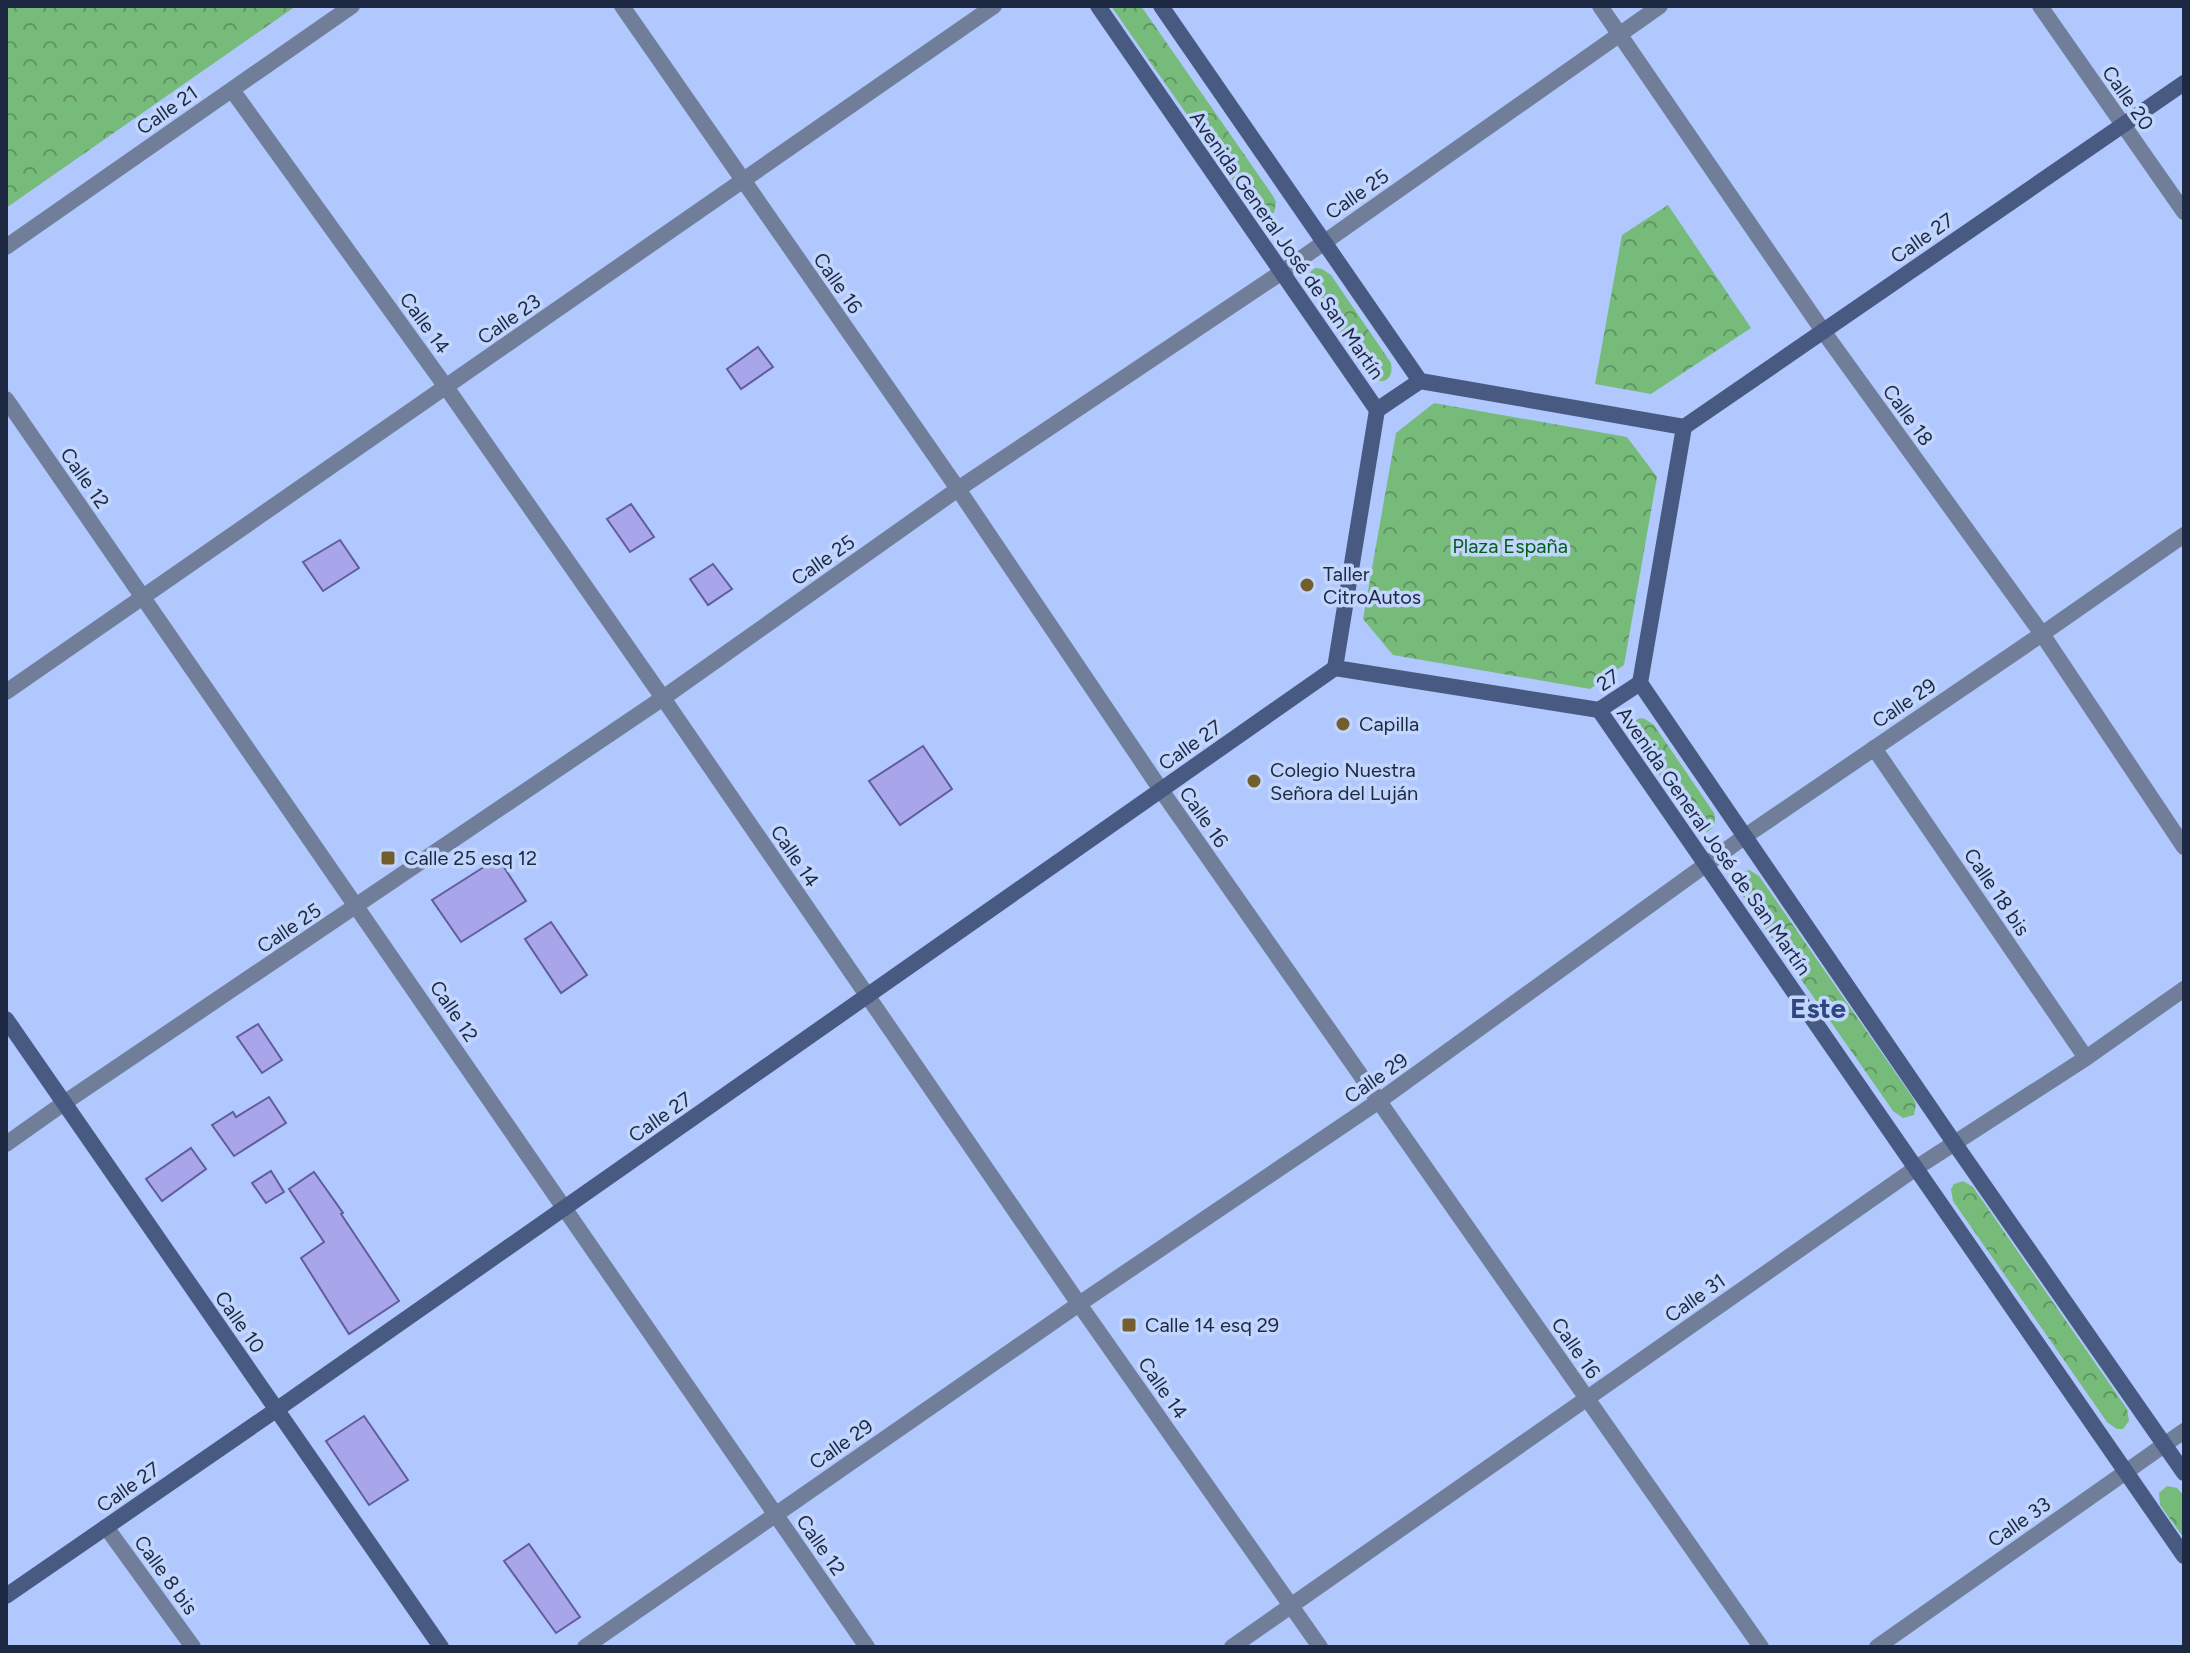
<svg xmlns="http://www.w3.org/2000/svg" width="2190" height="1653" viewBox="0 0 2190 1653" font-family="Figtree,sans-serif">
  <defs>
    <pattern id="forest-crowns" width="20" height="18" patternUnits="userSpaceOnUse" patternTransform="scale(2)"><rect width="20" height="18" fill="#76bb79"/><path d="M2 6a3 3 0 1 1 6 0M12 15a3 3 0 1 1 6 0" fill="none" stroke="#609865"/></pattern>
  </defs>
  <rect width="100%" height="100%" fill="#b0c8fd"/>
  <g fill="url(#forest-crowns)">
    <polygon points="6,6 296,6 6,208"/>
    <path d="M1111,6H1141L1273,196L1276,202L1274,213C1266,218 1260,215 1253,209Z"/>
    <polygon points="1668,205 1751,328 1651,394 1595,384 1622,235"/>
    <path d="M1316,268L1322,269L1331,275L1391,363C1394,377 1385,386 1372,378L1309,285C1307,277 1308,272 1316,268Z"/>
    <polygon points="1434,403 1627,437 1657,477 1624,665 1590,689 1393,655 1363,619 1396,433"/>
    <path d="M1640,718L1645,719L1654,725L1714,813C1716,822 1715,827 1707,832L1695,828L1633,736C1630,727 1631,723 1640,718Z"/>
    <polygon points="1749,870 1759,876 1913,1098 1916,1104 1914,1115 1903,1118 1893,1111 1738,889 1737,878 1740,873"/>
    <polygon points="1963,1181 1973,1187 2127,1409 2129,1421 2123,1429 2117,1429 2107,1422 1953,1201 1951,1189 1954,1184"/>
    <polygon points="2167,1486 2177,1488 2184,1496 2184,1538 2160,1505 2159,1493"/>
  </g>
  <g fill="#a8a5eb" stroke="#615c9c" stroke-width="2">
    <polygon points="758,347 773,367 741,389 727,369"/>
    <polygon points="631,504 654,537 630,552 607,519"/>
    <polygon points="340,540 359,568 323,591 303,562"/>
    <polygon points="713,564 732,589 708,605 690,579"/>
    <polygon points="923,746 952,789 900,825 869,781"/>
    <polygon points="498,858 526,901 461,942 432,900"/>
    <polygon points="551,922 587,975 561,993 525,939"/>
    <polygon points="258,1024 282,1060 262,1073 237,1037"/>
    <polygon points="269,1097 286,1123 234,1156 212,1125 233,1112 236,1117"/>
    <polygon points="191,1148 206,1169 162,1201 146,1179"/>
    <polygon points="271,1171 284,1192 266,1203 252,1183"/>
    <polygon points="314,1172 343,1213 341,1214 399,1301 349,1334 301,1258 324,1242 289,1189"/>
    <polygon points="364,1416 408,1480 369,1505 326,1441"/>
    <polygon points="529,1544 580,1617 556,1633 504,1561"/>
  </g>
  <g fill="none" stroke-linecap="round" stroke-linejoin="round">
    <g stroke="#717e99" stroke-width="16">
      <polyline points="622,6 958,489 1161,790 1761,1647"/>
      <polyline points="1600,6 1823,331 2042,634 2184,847"/>
      <polyline points="2040,6 2184,212"/>
      <polyline points="232,90 446,387 663,698 1079,1304 1320,1647"/>
      <polyline points="6,247 352,6"/>
      <polyline points="6,399 867,1647"/>
      <polyline points="6,692 994,6"/>
      <polyline points="1874,748 2086,1058"/>
      <polyline points="6,1144 64,1103 663,698 958,489 1282,272 1660,6"/>
      <polyline points="106,1527 193,1647"/>
      <polyline points="585,1647 1079,1304 1379,1101 1744,837 2042,634 2184,535"/>
      <polyline points="1232,1647 1916,1168 2086,1058 2184,989"/>
      <polyline points="1877,1647 2184,1431"/>
    </g>
    <g stroke="#485a81" stroke-width="16">
      <polyline points="1098,6 1377,410 1335,668 1599,710 2184,1556"/>
      <polyline points="1161,6 1420,381 1684,427 1640,683 1955,1144 2184,1473"/>
      <polyline points="1377,410 1420,381"/>
      <polyline points="1684,427 2184,83"/>
      <polyline points="1599,710 1640,683"/>
      <polyline points="6,1019 441,1647"/>
      <polyline points="6,1596 276,1410 1335,668"/>
    </g>
  </g>
  <g fill="#735e2d" stroke="#c2d5fd" stroke-width="3">
    <circle cx="1307" cy="585" r="8"/>
    <circle cx="1343" cy="724" r="8"/>
    <circle cx="1254" cy="781" r="8"/>
    <rect x="380" y="850" width="16" height="16" rx="4"/>
    <rect x="1121" y="1317" width="16" height="16" rx="4"/>
  </g>
  <g text-anchor="middle" stroke-width="7" stroke-linejoin="round" paint-order="stroke">
    <g font-size="20" fill="#1d2842" stroke="#c2d5fd">
      <text transform="translate(2128 98) rotate(55)" y="7">Calle 20</text>
      <text transform="translate(167 110) rotate(-35)" y="7">Calle 21</text>
      <text transform="translate(1357 194) rotate(-35)" y="7">Calle 25</text>
      <text transform="translate(1922 238) rotate(-35)" y="7">Calle 27</text>
      <text transform="translate(1287 245) rotate(55)" y="7">Avenida General José de San Martín</text>
      <text transform="translate(838 283) rotate(55)" y="7">Calle 16</text>
      <text transform="translate(509 319) rotate(-35)" y="7">Calle 23</text>
      <text transform="translate(425 323) rotate(54)" y="7">Calle 14</text>
      <text transform="translate(1908 415) rotate(54)" y="7">Calle 18</text>
      <text transform="translate(85 478) rotate(55)" y="7">Calle 12</text>
      <text transform="translate(823 560) rotate(-35)" y="7">Calle 25</text>
      <text transform="translate(1608 680) rotate(-34)" y="7">27</text>
      <text transform="translate(1904 703) rotate(-34)" y="7">Calle 29</text>
      <text transform="translate(1190 745) rotate(-35)" y="7">Calle 27</text>
      <text transform="translate(1204 817) rotate(55)" y="7">Calle 16</text>
      <text transform="translate(1714 841) rotate(55)" y="7">Avenida General José de San Martín</text>
      <text transform="translate(795 856) rotate(56)" y="7">Calle 14</text>
      <text transform="translate(1997 892) rotate(56)" y="7">Calle 18 bis</text>
      <text transform="translate(289 928) rotate(-34)" y="7">Calle 25</text>
      <text transform="translate(454 1011) rotate(56)" y="7">Calle 12</text>
      <text transform="translate(1376 1078) rotate(-35)" y="7">Calle 29</text>
      <text transform="translate(660 1117) rotate(-35)" y="7">Calle 27</text>
      <text transform="translate(1695 1298) rotate(-35)" y="7">Calle 31</text>
      <text transform="translate(240 1322) rotate(55)" y="7">Calle 10</text>
      <text transform="translate(1576 1348) rotate(55)" y="7">Calle 16</text>
      <text transform="translate(1163 1388) rotate(55)" y="7">Calle 14</text>
      <text transform="translate(841 1444) rotate(-35)" y="7">Calle 29</text>
      <text transform="translate(128 1487) rotate(-35)" y="7">Calle 27</text>
      <text transform="translate(2019 1522) rotate(-35)" y="7">Calle 33</text>
      <text transform="translate(821 1545) rotate(55)" y="7">Calle 12</text>
      <text transform="translate(166 1575) rotate(54)" y="7">Calle 8 bis</text>
    </g>
    <g font-size="20" fill="#025e18" stroke="#c2d5fd">
      <text x="1510" y="553">Plaza España</text>
    </g>
    <g font-size="20" fill="#1d2842" stroke="#c2d5fd" text-anchor="start">
      <text x="1323" y="581">Taller<tspan x="1323" dy="23">CitroAutos</tspan></text>
      <text x="1359" y="731">Capilla</text>
      <text x="1270" y="777">Colegio Nuestra<tspan x="1270" dy="23">Señora del Luján</tspan></text>
      <text x="404" y="865">Calle 25 esq 12</text>
      <text x="1145" y="1332">Calle 14 esq 29</text>
    </g>
    <g font-size="28" font-weight="bold" fill="#2f477f" stroke="#c2d5fd">
      <text x="1818" y="1018">Este</text>
    </g>
  </g>
  <rect width="2190" height="1653" fill="none" stroke="#1d2842" stroke-width="16"/>
</svg>
